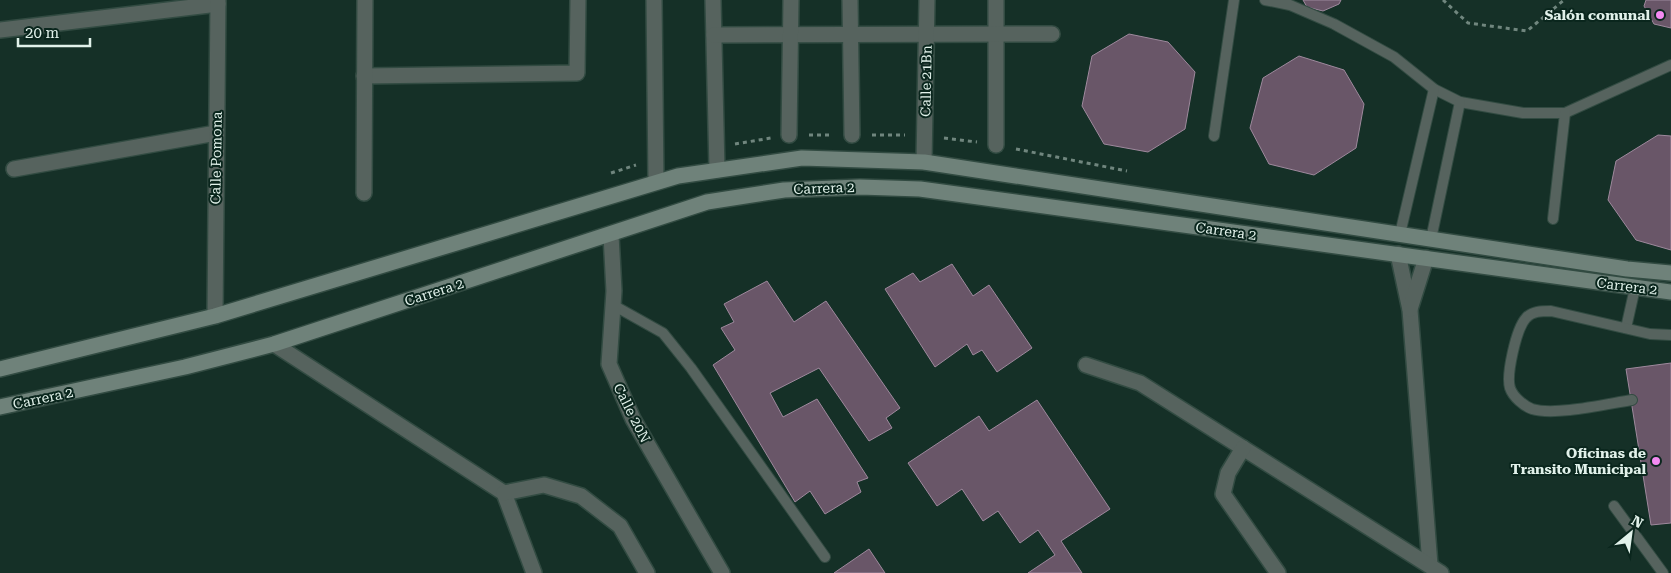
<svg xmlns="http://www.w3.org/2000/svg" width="1671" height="573" viewBox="0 0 1671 573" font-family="'Roboto Serif',serif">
  <rect width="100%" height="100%" fill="#153027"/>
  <g fill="#695668" stroke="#9e899d">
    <polygon points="1303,0 1341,0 1339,4 1323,11 1307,7"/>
    <polygon points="1646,0 1671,0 1671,28 1654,24 1644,6"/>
    <polygon points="1129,34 1168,42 1195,72 1185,129 1148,152 1104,144 1082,106 1092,56"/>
    <polygon points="1299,56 1344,70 1364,104 1356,148 1314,175 1269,164 1250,128 1263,78"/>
    <polygon points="1658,135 1671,136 1671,250 1636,240 1608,200 1616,161"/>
    <polygon points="952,264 973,296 989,285 1032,348 997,372 982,350 973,355 967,344 935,367 885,289 913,273 920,282"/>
    <polygon points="767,281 794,322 826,301 900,408 886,418 892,428 869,441 819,368 770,393 783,417 817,399 868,478 857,482 861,492 825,514 810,491 795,502 713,365 735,350 721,328 734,322 724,304"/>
    <polygon points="1671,363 1671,523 1651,525 1626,369"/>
    <polygon points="1037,400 1110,509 1061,541 1082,573 1028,573 1055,555 1038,530 1020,543 998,511 983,521 962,489 937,506 908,463 979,416 989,431"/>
    <polygon points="869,549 885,573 834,573"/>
  </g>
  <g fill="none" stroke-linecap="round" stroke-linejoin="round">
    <g stroke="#324b42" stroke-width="12">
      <g id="lane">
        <polyline points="1265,0 1290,5 1334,24 1394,57 1434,89 1460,102 1523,113 1565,113 1671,65"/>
        <polyline points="1214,136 1234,0"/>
        <polyline points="1553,219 1565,113"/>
        <polyline points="1400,234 1434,89"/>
        <polyline points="1431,239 1460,102"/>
        <polyline points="613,305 663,333 691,368 825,557"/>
        <polyline points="1626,328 1635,288"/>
        <path d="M1632,400C1606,404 1555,416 1532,409C1524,406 1513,397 1510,388C1506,375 1516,329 1526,318C1532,311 1542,311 1551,311L1650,334L1671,335"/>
        <polyline points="1614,506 1663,573"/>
      </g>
    </g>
    <g stroke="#324b42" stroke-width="18">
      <g id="street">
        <polyline points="654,0 656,182"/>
        <polyline points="713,0 717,170"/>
        <polyline points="850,0 852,135"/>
        <polyline points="996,0 996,145"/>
        <polyline points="0,30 218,4"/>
        <polyline points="714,35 1052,34"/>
        <polyline points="364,76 577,73 578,0"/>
        <polyline points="789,135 791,0"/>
        <polyline points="924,162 927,0"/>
        <polyline points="14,169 216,133"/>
        <polyline points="364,193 365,0"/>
        <polyline points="611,235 614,291 609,364 633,419 722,573"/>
        <polyline points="1398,254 1410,310 1430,565"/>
        <polyline points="1410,309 1426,258"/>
        <polyline points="215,316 218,0"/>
        <polyline points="274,344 504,493 534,573"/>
        <polyline points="1086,365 1140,383 1441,573"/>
        <polyline points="1243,448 1228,473 1223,494 1278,573"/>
        <polyline points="504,493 544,485 581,496 620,526 647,573"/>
      </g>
    </g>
    <g stroke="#324b42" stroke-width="18">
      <g id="secondary">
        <polyline points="0,369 215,316 678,176 802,158 924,162 1627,269 1671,273"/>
        <polyline points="0,407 185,367 274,344 707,202 784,190 860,187 920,189 1671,292"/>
      </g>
    </g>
    <g stroke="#70867e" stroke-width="3" stroke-dasharray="4 4" stroke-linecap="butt">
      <polyline points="1443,0 1468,23 1527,31 1564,0"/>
      <polyline points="809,135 833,135"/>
      <polyline points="872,135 905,135"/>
      <polyline points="944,138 977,142"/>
      <polyline points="735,144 771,138"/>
      <polyline points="1016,149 1127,171"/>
      <polyline points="611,173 636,165"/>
    </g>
    <use href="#lane" stroke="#56635e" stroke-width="10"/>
    <use href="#street" stroke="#56635e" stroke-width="15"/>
    <use href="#secondary" stroke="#6f827a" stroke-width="15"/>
  </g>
  <g fill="#f38af1" stroke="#0a261d" stroke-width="2">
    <circle cx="1660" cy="15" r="5"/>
    <circle cx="1656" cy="461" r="5"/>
  </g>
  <g text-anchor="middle" stroke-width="4" stroke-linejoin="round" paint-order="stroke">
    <g font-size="14" font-weight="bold" fill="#e1f1ea" stroke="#0a261d" text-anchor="end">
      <text x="1650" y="20">Salón comunal</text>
      <text x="1646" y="458">Oficinas de<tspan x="1646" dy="16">Transito Municipal</tspan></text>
    </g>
    <g font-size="14" fill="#e1f1ea" stroke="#0a261d">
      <text transform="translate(926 81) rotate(-89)" y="5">Calle 21Bn</text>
      <text transform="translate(216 158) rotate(-89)" y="5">Calle Pomona</text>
      <text transform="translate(824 188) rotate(-2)" y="5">Carrera 2</text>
      <text transform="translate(1226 231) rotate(8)" y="5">Carrera 2</text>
      <text transform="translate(1627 286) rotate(7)" y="5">Carrera 2</text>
      <text transform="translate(434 292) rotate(-18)" y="5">Carrera 2</text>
      <text transform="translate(43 398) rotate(-12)" y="5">Carrera 2</text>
      <text transform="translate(632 413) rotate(63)" y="5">Calle 20N</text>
    </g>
  </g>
  <g transform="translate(1631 533) rotate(29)" stroke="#0a261d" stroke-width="4" paint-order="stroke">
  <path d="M0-4L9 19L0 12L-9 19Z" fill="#e1f1ea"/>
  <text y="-8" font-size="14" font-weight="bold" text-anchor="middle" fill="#e1f1ea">N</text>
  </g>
  <path d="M18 38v8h72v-8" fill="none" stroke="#e1f1ea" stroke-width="2.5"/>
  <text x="25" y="38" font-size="15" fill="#e1f1ea" stroke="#0a261d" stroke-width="4" paint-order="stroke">20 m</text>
</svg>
